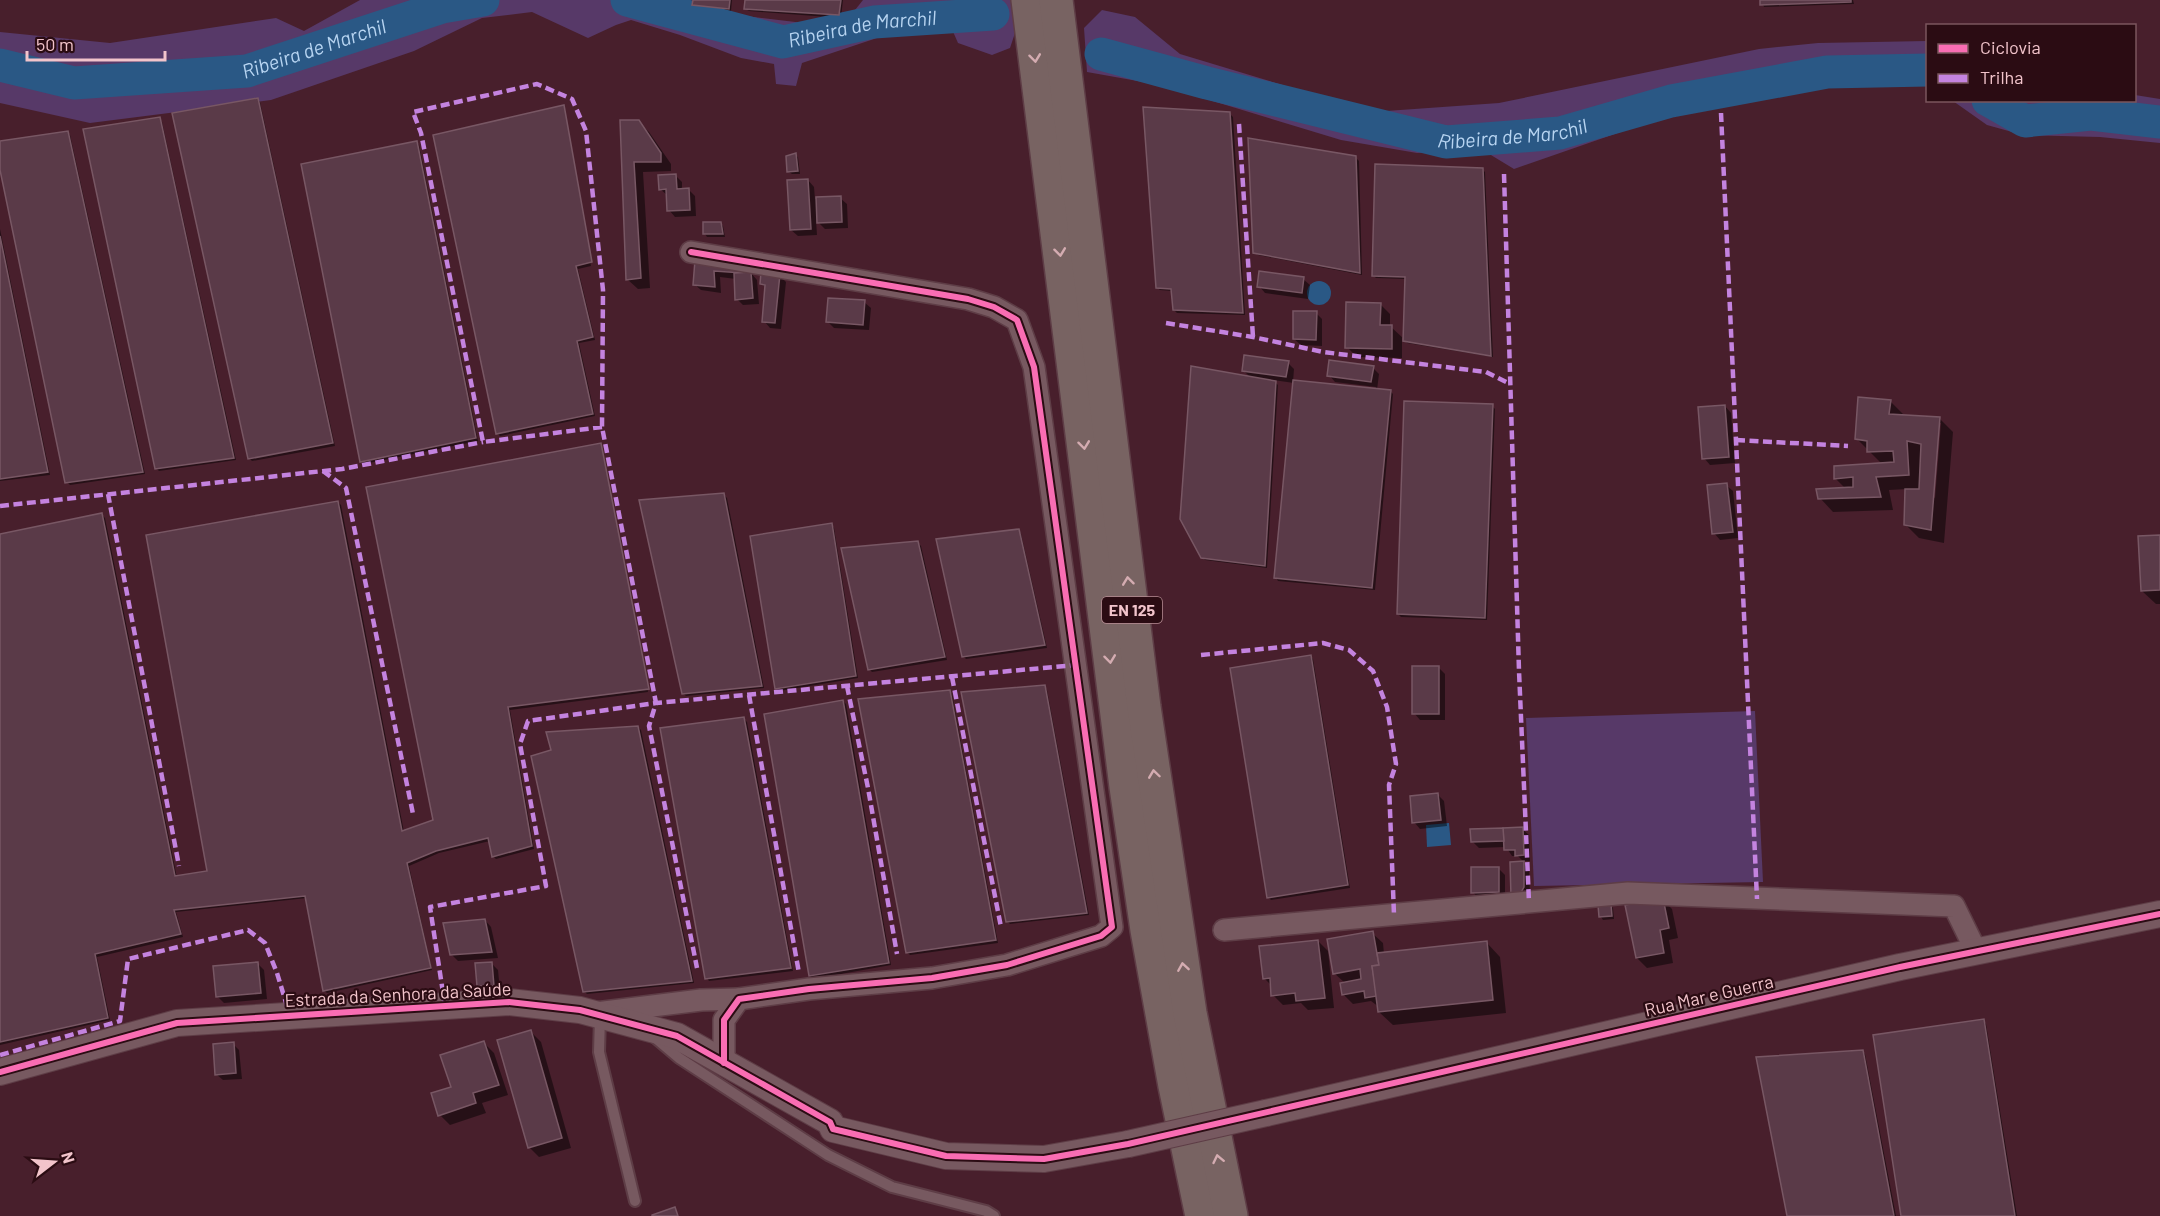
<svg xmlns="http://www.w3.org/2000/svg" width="2160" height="1216" viewBox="0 0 2160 1216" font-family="Barlow,sans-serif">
  <rect width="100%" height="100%" fill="#481f2c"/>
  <g fill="#573968">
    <polygon points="360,0 681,0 703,11 812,24 847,20 863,0 1016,0 1014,36 1010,48 992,55 958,43 951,27 904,29 802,63 796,86 776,84 774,64 741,58 680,35 631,20 616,25 588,38 532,12 482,18 414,51 271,100 90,123 0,103 0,32 110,43 276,18 304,31"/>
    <polygon points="1102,10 1135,17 1180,54 1372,112 1499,103 1759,49 1818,43 1927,41 1927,83 1818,82 1655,120 1514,169 1481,149 1417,153 1341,140 1160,85 1087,72 1084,28"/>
    <polygon points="2135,95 2160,99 2160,143 2100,137 2023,135 1987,125 1953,101 2134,100"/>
    <polygon points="1755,711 1763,882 1534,886 1526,718"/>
  </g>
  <g fill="#2a5885">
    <circle cx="1319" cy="293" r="12"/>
    <polygon points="1449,823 1451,845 1427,847 1426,825"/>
  </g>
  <g fill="#0007" fill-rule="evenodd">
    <polygon points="694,0 732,0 731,11 697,7 694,5"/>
    <polygon points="747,0 843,0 841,18 749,11 746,9"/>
    <polygon points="1761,0 1853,0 1854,4 1764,7"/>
    <polygon points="258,99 260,102 335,446 252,461 249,458"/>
    <polygon points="563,106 591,266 578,269 595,340 579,343 595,416 500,436 497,433 435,136"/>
    <polygon points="1230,114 1233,117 1245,315 1177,313 1174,310 1172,291 1160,290 1157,287"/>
    <polygon points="159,119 162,122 236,460 159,471 156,468"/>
    <polygon points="622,121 638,122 649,132 671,164 671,171 643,172 650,288 638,289 627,279"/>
    <polygon points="67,132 70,135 145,474 70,485 67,482 0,163 0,143"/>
    <polygon points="417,142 419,145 478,441 364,464 361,461"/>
    <polygon points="795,155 798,157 800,174 792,174 789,172"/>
    <polygon points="1356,158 1359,161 1362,275 1258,255 1255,252"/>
    <polygon points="1482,169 1485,172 1493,357 1407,343 1402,337 1402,358 1357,357 1347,347 1380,304 1390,314 1390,326 1404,339 1406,279 1376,278 1373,275"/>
    <polygon points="676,176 682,182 682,190 689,190 695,196 696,216 675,217 669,210 667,195 660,189"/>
    <polygon points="808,180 814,187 815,199 840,198 847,204 848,228 825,229 816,220 817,235 798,236 791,230"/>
    <polygon points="720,223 723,226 725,237 707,237 705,234"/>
    <polygon points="0,229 50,475 0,481"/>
    <polygon points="696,261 738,267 745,274 751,273 757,280 759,304 743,305 737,299 736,279 720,277 721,293 701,290 694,284"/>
    <polygon points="779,275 786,282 781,329 770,328 764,321 767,289 762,284"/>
    <polygon points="1303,279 1310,285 1308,299 1265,293 1259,286"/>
    <polygon points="864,302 871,308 869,330 834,328 828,322"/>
    <polygon points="1316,313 1322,319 1322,346 1301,345 1294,339"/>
    <polygon points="1288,363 1294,369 1293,382 1375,390 1376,387 1335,382 1329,375 1373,368 1379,374 1377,390 1390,391 1393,394 1375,590 1278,581 1276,578 1294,383 1273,380 1278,385 1267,568 1205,560 1202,557 1251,378 1243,370"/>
    <path d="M1891,402L1904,415L1939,418L1953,432L1944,543L1919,538L1905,524L1907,489L1889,490L1893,510L1833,512L1820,498L1846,489L1836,479L1882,464L1857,439ZM1938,423H1941L1935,498L1933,497Z"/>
    <polygon points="1492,406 1495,409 1487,620 1401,617 1398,614"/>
    <polygon points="1725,406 1731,413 1735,463 1710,465 1704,458"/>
    <polygon points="601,445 648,692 510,710 534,849 496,859 493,856 490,841 439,853 409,866 432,970 327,993 324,990 307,898 176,912 183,937 97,957 110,1020 0,1045 0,536 102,515 105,518 177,878 209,872 338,502 341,505 404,832 434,821"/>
    <polygon points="1726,485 1733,491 1738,538 1720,540 1714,533"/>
    <polygon points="724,495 727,498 764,688 686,696 683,693"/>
    <polygon points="831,525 834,528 858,678 779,691 776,688"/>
    <polygon points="1019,531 1021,534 1047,648 966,659 963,656"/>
    <polygon points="2160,536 2160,604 2156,604 2142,591"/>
    <polygon points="918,543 921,546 947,660 872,672 869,669"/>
    <polygon points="1310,656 1313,659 1350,888 1271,900 1269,898"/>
    <polygon points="1439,668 1445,674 1445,720 1420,720 1414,713"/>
    <polygon points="1045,687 1047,690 1089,915 1010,924 1007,921"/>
    <polygon points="949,691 952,694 998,943 910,955 907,952"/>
    <polygon points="843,701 846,704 891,965 813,979 810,976"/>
    <polygon points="744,719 747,722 793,971 709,981 707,978"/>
    <polygon points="638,727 641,730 694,983 587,994 584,991 553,751"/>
    <polygon points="1437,794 1444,801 1447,826 1420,829 1414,822"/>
    <polygon points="1522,829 1529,835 1530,861 1523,861 1518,856 1512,856 1506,847 1479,848 1472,841"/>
    <polygon points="1523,863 1529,869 1530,894 1519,903"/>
    <polygon points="1498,868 1505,875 1505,898 1479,899 1473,892"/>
    <polygon points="1662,899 1672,909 1678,938 1669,940 1673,963 1647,968 1637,958"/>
    <polygon points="1610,905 1613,908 1614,919 1603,920 1601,917"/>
    <polygon points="485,920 491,927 498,958 458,961 451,954"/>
    <polygon points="1372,933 1383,943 1384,954 1487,943 1500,957 1506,1013 1393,1025 1379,1012 1379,1007 1371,1001 1353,1004 1343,994 1345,983 1334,973"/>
    <polygon points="1318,941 1328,951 1334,1008 1308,1010 1301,1003 1283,1005 1273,995 1272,986 1264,978"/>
    <polygon points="258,964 264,970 267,999 224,1003 217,996"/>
    <polygon points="492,964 498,970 500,991 484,992 478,986"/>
    <polygon points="1983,1021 1986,1024 2017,1216 1903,1216"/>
    <polygon points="531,1032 541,1042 571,1148 539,1157 529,1147"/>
    <polygon points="484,1043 494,1053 508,1095 482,1103 486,1113 450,1125 440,1115 453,1088"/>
    <polygon points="233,1044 239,1050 242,1079 223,1080 216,1074"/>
    <polygon points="1862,1051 1865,1054 1896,1216 1788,1216"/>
  </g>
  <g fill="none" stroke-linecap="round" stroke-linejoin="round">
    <g stroke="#2a5885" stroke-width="33">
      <path id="s1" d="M627,0L783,42L874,22L993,14"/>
      <path id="s2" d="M1101,54L1207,83L1446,142L1560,133L1671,101L1827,72L1928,70"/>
      <path id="s3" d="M0,65L74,83L247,71L442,7L483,0"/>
      <polyline points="1988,100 2025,121 2091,114 2160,122"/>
    </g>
  </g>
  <g fill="#5a3a48" stroke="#785764" stroke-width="1.5">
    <polygon points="693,0 730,0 729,9 692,5"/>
    <polygon points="745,0 841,0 839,15 744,9"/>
    <polygon points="1760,0 1851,0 1851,2 1760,5"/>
    <polygon points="258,98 333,443 248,459 172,113"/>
    <polygon points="564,105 592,262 576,266 593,337 577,341 593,414 496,434 433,135"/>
    <polygon points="1143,107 1230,112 1243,313 1173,310 1171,289 1156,288"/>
    <polygon points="160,117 234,458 155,469 83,129"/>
    <polygon points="620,120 639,120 661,153 661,162 634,162 641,278 626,280"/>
    <polygon points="68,131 143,472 65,483 0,170 0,141"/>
    <polygon points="1248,138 1356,156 1360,273 1253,253"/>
    <polygon points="417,141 476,438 360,462 301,164"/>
    <polygon points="796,153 798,171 787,172 786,156"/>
    <polygon points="1375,164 1483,168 1491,356 1403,341 1405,277 1372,276"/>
    <polygon points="676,174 677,189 689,188 690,210 667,211 666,189 659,190 658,175"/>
    <polygon points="808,179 811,229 790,230 787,180"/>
    <polygon points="841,196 842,222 817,223 816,197"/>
    <polygon points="703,222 721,222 723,234 703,234"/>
    <polygon points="0,236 48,472 0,479"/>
    <polygon points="695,260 739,266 742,273 714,271 715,287 693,285"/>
    <polygon points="1259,271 1304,277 1302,293 1257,287"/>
    <polygon points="751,272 753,298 735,300 734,273"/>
    <polygon points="761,272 780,274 775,323 762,322 765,285 760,284"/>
    <polygon points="828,298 865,300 863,325 826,322"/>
    <polygon points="1346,302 1381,303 1380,325 1392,325 1392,349 1345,348"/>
    <polygon points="1293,311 1317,311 1316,340 1293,339"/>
    <polygon points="1244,355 1289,361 1286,377 1242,371"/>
    <polygon points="1329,360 1374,366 1371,382 1327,376"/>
    <polygon points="1191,366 1276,381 1265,566 1201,558 1180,519"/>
    <polygon points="1293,380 1391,390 1372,588 1274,578"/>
    <polygon points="1858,397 1891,400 1889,414 1940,417 1931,530 1904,525 1905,489 1919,489 1921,444 1907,441 1909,475 1876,477 1881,497 1818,499 1816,489 1853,487 1853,477 1834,479 1834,466 1894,462 1893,451 1867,452 1867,441 1855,439"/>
    <polygon points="1404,401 1493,404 1485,618 1397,614"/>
    <polygon points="1725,405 1729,457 1702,459 1698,407"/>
    <polygon points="601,443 649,689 508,707 532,846 492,857 488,838 436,851 407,863 431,968 323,991 305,896 174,910 181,934 95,954 108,1018 0,1042 0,534 102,513 175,876 207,871 146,535 338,501 402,831 433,820 366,487"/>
    <polygon points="1727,483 1733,532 1712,534 1707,485"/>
    <polygon points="724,493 762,686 682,694 639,500"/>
    <polygon points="832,523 856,676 775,689 750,536"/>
    <polygon points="1019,529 1045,645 962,657 936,539"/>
    <polygon points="2160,535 2160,590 2141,591 2138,536"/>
    <polygon points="918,541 945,657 868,670 841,548"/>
    <polygon points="1311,655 1348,885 1267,898 1230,668"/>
    <rect x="1412" y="666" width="27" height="48"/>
    <polygon points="1045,685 1087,913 1006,922 961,692"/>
    <polygon points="950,690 996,940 906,953 858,699"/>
    <polygon points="843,700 889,963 809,976 764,714"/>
    <polygon points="744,717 791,968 705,979 660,728"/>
    <polygon points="638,726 692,981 583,992 531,756 551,750 546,732"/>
    <polygon points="1438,793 1441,820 1412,823 1410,796"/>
    <polygon points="1523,827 1524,855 1515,856 1515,850 1504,850 1503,828"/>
    <polygon points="1503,828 1504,841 1471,842 1470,829"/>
    <polygon points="1524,861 1524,887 1519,896 1511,897 1510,862"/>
    <polygon points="1471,867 1499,867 1499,892 1471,893"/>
    <polygon points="1663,898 1669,928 1660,930 1664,953 1636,958 1625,905"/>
    <polygon points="1611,904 1612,916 1599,917 1598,905"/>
    <polygon points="485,919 492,952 450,955 443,923"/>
    <polygon points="1373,931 1379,965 1372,966 1377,996 1365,998 1364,991 1342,995 1340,983 1361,979 1360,969 1333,974 1327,939"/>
    <polygon points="1318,940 1325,998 1296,1001 1295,993 1271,996 1270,978 1263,979 1259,946"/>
    <polygon points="1487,941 1493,1000 1378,1012 1372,966 1379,965 1377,953"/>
    <polygon points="258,962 261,993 216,997 213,966"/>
    <polygon points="492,962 494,986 477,986 475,963"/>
    <polygon points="1984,1019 2015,1216 1901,1216 1873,1035"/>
    <polygon points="531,1030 562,1138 528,1148 497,1040"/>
    <polygon points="484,1041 499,1085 473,1093 476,1103 438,1116 431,1093 451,1087 440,1055"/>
    <polygon points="234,1042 236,1073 215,1075 213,1044"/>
    <polygon points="1863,1050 1894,1216 1787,1216 1756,1057"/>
    <polygon points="675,1207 678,1216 652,1216 652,1215"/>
  </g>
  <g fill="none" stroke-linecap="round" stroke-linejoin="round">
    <g stroke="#5e3d46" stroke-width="14">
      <g id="service">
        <polyline points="600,1017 599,1052 635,1201"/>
        <polyline points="653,1036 679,1058 828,1155 892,1187 986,1211 994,1216"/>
      </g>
    </g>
    <g stroke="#5e3d46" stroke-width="24">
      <g id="minor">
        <polyline points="691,252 968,299 994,307 1017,320 1034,367 1112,927 1101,936 1007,965 932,978 809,989 739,999 724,1020 724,1063"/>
        <polyline points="1224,930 1628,893 1954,906 1976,951"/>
        <polyline points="596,1013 701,1000 739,999"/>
      </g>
    </g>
    <g stroke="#5e3d46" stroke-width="28">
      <g id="tertiary">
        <polyline points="0,1072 177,1023 509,1002 580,1010 677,1036 830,1122 833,1129 946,1156 1044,1159 1128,1144"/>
        <polyline points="1266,1113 1900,967 2160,914"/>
      </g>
    </g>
    <g stroke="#5e3d46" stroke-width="36">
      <g id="primary">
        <polyline points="1028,0 1126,787 1147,930 1175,1086 1202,1216"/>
        <polyline points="1056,0 1144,707 1190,1013 1231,1216"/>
      </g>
    </g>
    <use href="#service" stroke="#775960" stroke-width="10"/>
    <use href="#minor" stroke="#775960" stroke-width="21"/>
    <use href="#tertiary" stroke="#775960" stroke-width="26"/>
    <use href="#primary" stroke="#786362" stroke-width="33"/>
    <g stroke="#5e3d46" stroke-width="28" stroke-linecap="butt">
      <polyline id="tertiary-bridge" points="1128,1144 1266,1113"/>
    </g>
    <use href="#tertiary-bridge" stroke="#775960" stroke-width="26"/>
    <g stroke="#c483df" stroke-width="4.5" stroke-dasharray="9 4.5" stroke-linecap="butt">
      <polyline points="1721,113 1757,899"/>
      <polyline points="1239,124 1253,337"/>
      <polyline points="1504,174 1519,671 1529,902"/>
      <polyline points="1166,323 1253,337 1323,352 1486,372 1510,384"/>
      <polyline points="602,427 483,442 421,133 413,112 537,84 572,99 586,131 603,290 602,427 656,703 649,726 697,968"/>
      <polyline points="1736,440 1848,446"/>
      <polyline points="323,471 346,488 413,814"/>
      <polyline points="108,494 179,866"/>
      <polyline points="0,506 342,469 483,442"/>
      <polyline points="1201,655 1323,643 1349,650 1373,671 1387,707 1396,764 1389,785 1394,915"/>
      <polyline points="952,677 1001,927"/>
      <polyline points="847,686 868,788 897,954"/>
      <polyline points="749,695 799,973"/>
      <polyline points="445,1006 430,907 546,886 520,744 528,721 656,703 1076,665"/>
      <polyline points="0,1055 120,1021 128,959 248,930 265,943 277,973 290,1016"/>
    </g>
    <g stroke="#2b0c13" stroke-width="10">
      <g id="cycleway">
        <polyline points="691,252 968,299 994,307 1017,320 1034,367 1112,927 1101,936 1007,965 932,978 809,989 739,999 724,1020 724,1063"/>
        <polyline points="0,1072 177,1023 509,1002 580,1010 677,1036 830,1122 833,1129 946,1156 1044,1159 1128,1144 1900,967 2160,914"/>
      </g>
    </g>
    <use href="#cycleway" stroke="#f96db3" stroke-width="6"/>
  </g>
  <defs><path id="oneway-chevron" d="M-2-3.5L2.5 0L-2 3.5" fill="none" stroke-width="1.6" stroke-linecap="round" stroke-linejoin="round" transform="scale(1.5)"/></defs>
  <g stroke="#d4acb1">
    <use href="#oneway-chevron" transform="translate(1035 58) rotate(83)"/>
    <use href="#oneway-chevron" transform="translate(1060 252) rotate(83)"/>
    <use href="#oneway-chevron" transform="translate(1084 445) rotate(83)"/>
    <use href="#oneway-chevron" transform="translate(1128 581) rotate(-97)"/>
    <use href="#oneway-chevron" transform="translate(1110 659) rotate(83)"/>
    <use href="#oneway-chevron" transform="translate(1154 774) rotate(-98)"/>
    <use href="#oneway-chevron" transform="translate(1183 967) rotate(-99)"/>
    <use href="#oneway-chevron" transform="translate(1218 1159) rotate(-102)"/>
  </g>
  <g text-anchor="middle" stroke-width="4.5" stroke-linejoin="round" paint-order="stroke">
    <rect fill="#2b0c13" stroke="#b68d94" stroke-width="1.5" x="1102" y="597" width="60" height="26" rx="4.5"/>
    <g font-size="16" font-weight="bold" fill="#f2c4cb">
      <text x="1132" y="616">EN 125</text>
    </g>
    <g font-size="18" fill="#f2c4cb" stroke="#2b0c13">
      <text transform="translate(398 995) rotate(-3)" y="6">Estrada da Senhora da Saúde</text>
      <text transform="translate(1709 996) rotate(-13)" y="6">Rua Mar e Guerra</text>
    </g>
    <g font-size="20" font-style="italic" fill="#b7d4f1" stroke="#2b0c13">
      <text dy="7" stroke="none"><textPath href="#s1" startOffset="242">Ribeira de Marchil</textPath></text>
      <text dy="7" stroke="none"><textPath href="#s3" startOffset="320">Ribeira de Marchil</textPath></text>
      <text dy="7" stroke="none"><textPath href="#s2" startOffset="423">Ribeira de Marchil</textPath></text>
    </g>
  </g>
  <rect x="1926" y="24" width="210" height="78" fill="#2b0c13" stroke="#7b565d" stroke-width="1.5"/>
  <rect x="1938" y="44" width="30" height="9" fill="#f96db3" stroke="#7b565d" stroke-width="1.5"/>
  <text x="1980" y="54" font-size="18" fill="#f2c4cb">Ciclovia</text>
  <rect x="1938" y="74" width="30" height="9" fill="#c483df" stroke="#7b565d" stroke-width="1.5"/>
  <text x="1980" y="84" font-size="18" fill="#f2c4cb">Trilha</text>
  <g transform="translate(54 1162) rotate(73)" stroke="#2b0c13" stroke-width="4.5" paint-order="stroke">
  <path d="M0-4.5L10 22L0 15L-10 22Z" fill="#f2c4cb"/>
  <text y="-9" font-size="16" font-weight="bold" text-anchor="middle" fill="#f2c4cb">N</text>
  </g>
  <path d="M27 51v9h138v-9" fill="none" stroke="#f2c4cb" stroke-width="3"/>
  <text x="36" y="51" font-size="18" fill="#f2c4cb" stroke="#2b0c13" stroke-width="4.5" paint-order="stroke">50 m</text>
</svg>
